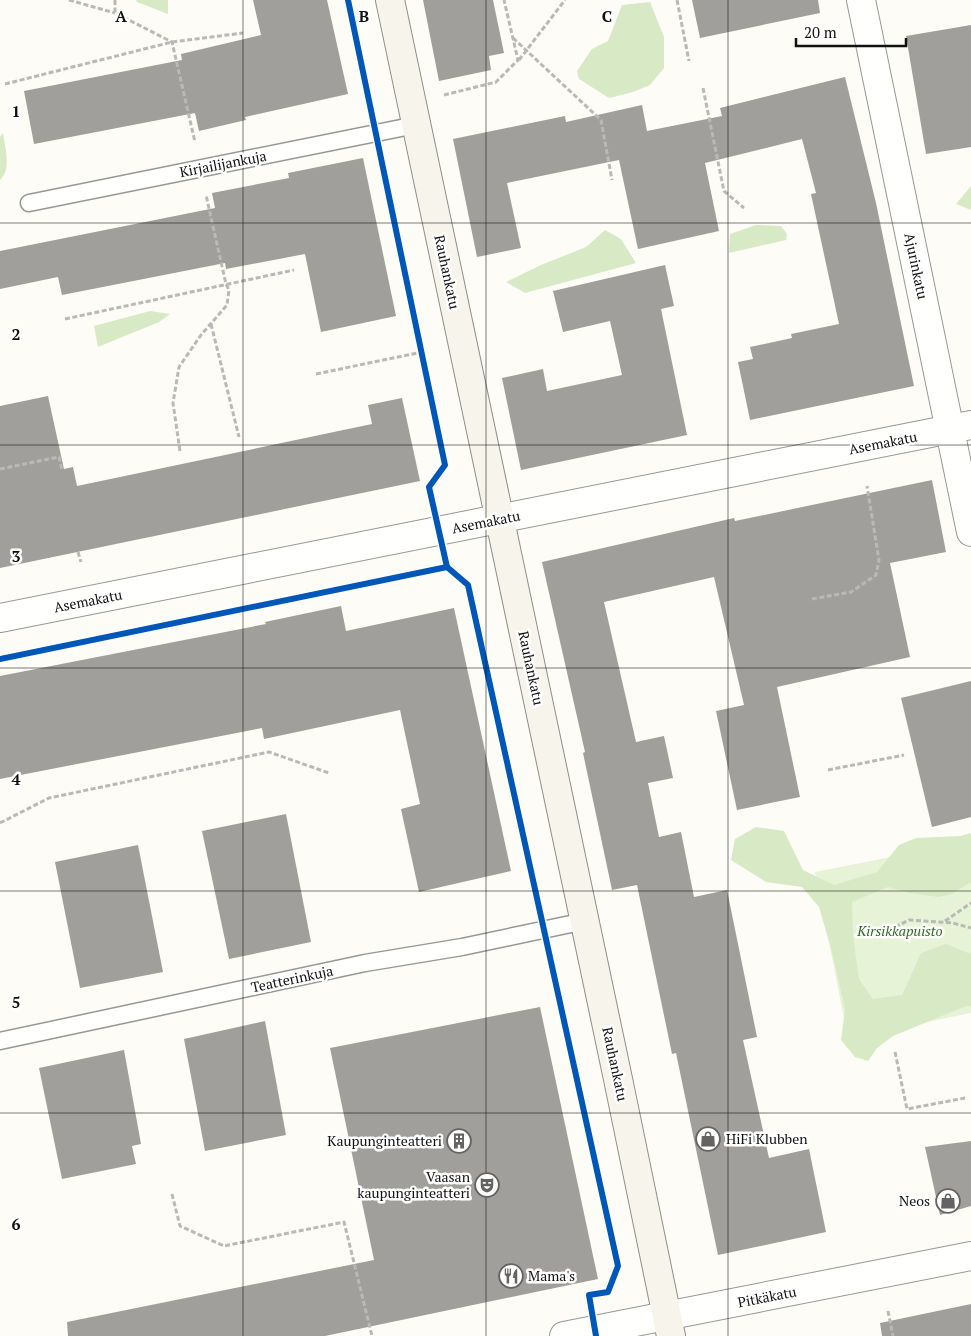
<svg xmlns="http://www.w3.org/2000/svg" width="971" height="1336" viewBox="0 0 971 1336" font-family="'PT Serif',serif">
  <rect width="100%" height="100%" fill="#fdfcf7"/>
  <polygon fill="#e7f3d7" points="971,841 971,1013 848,1038 815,872"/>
  <g fill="#d8eac5">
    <polygon points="136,0 168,0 168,14 137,2"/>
    <polygon points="650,2 664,37 664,68 650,85 633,92 609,98 579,79 577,71 592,49 608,41 622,5"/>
    <path d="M3,133C5,148 12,169 0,180V137Z"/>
    <polygon points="971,186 971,210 956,204"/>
    <polygon points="756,225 781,226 787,234 786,240 729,253 730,234"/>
    <polygon points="605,230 621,239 636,263 525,293 506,282 541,265 586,247"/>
    <polygon points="150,311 170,314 159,322 98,347 94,326"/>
    <polygon points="756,827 784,831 803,870 834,885 877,872 899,845 916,838 960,836 971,833 971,882 952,894 939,897 910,893 888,887 852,902 853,935 859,979 873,999 902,995 921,953 946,944 971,954 971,1006 966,1006 893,1036 877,1048 868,1061 855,1057 841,1040 845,1009 832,952 819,907 802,887 766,882 731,860 735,839"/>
  </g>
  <g fill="#a19f9c">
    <polygon points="253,0 327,0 348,94 245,117 246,120 199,131 195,113 34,144 24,91 182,60 181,54 261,35"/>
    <polygon points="423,0 493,0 504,53 489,56 491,70 439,81"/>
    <polygon points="692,0 818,0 820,13 700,38"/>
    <polygon points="971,25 971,147 926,154 906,36"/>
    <polygon points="845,77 876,203 914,386 750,420 738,362 753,359 750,347 792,338 791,334 839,324 811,194 816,193 802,139 705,163 719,231 638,249 619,160 507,183 521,248 477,257 453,139 565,116 566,122 642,105 647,131 722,116 720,108"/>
    <polygon points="363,158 396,316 321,332 305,254 226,269 225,263 62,295 58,277 0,289 0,251 215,208 212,193 289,178 288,173"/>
    <polygon points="665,265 674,306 661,309 687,435 521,470 502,378 543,369 547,391 622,375 610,321 563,332 553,291"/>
    <polygon points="48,396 64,469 73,467 77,486 372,424 368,405 402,398 420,481 0,568 0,406"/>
    <polygon points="932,480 946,552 890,563 910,657 777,687 800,797 737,810 716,711 744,705 714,577 604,602 636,742 664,736 673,778 648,783 659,837 681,832 694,897 727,890 757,1037 743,1040 769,1158 809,1149 826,1232 718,1255 676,1053 672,1054 637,885 612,890 583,753 585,752 542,562 734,518 735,521"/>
    <polygon points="341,606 346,631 454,608 511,871 419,892 401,809 420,804 400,710 264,739 262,728 0,779 0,676 266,624 265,622"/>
    <polygon points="971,681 971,817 932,827 901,698"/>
    <polygon points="286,814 311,942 229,959 202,831"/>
    <polygon points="138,845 163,972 80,988 55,862"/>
    <polygon points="540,1007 598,1279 325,1336 68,1336 67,1322 374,1260 330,1048"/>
    <polygon points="265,1021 286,1135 205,1151 184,1039"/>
    <polygon points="124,1050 141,1144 132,1146 136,1164 62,1179 39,1068"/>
    <polygon points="971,1141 971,1206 940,1215 925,1147"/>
    <polygon points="971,1304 971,1336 882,1336 880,1323"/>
  </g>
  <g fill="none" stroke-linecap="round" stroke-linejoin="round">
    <g stroke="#979795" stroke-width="19">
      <g id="lane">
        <polyline points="29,203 416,125"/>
        <polyline points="0,1041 365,963 462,947 585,921"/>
      </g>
    </g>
    <g stroke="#979795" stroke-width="30">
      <g id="street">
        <polyline points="861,0 971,532"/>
        <polyline points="0,618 971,425"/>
        <polyline points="564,1336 971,1256"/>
      </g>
    </g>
    <g stroke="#8e8d8b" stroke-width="30">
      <polyline id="secondary" points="390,0 618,1079 671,1336"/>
    </g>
    <g stroke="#b9b9b8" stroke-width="3" stroke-dasharray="5 2.5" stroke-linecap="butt">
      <polyline points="69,0 115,13"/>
      <polyline points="115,0 115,13 172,42 195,142"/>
      <polyline points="677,0 689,61"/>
      <polyline points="513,38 601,120 612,180"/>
      <polyline points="519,60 565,0"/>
      <polyline points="5,84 172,42 243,33"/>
      <polyline points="703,88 724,191 744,208"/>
      <polyline points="444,95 496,82 518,60 504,0"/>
      <polyline points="65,319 294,270"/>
      <polyline points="211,324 239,437"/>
      <polyline points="316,374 422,352"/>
      <polyline points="180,451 173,403 179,367 201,335 227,305 229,290 226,284 206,195"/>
      <polyline points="0,469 59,457 62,470"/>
      <polyline points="78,552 81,562"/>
      <polyline points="812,599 851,592 876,575 879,560 867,486"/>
      <polyline points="828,770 904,755"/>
      <polyline points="0,823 49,798 269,752 329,773"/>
      <polyline points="945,921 971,903"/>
      <polyline points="875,937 909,920 953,923 971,928"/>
      <polyline points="895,1052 907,1109 965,1098"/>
      <polyline points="172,1194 180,1226 224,1246 344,1222 372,1336"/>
      <polyline points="888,1311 893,1336"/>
    </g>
    <use href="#lane" stroke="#fffffe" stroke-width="16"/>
    <use href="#street" stroke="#fffffe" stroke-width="28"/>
    <use href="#secondary" stroke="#f6f4eb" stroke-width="28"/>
    <g stroke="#fff" stroke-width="9">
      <g id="cycleway">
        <polyline points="348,0 445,465 429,487 447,567 468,585 618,1266 608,1292 589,1295 596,1336"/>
        <polyline points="0,659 447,567"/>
      </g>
    </g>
    <use href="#cycleway" stroke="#0057b8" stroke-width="6"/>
  </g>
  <path fill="none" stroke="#111" stroke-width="1" stroke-opacity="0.55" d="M243,0V1336M486,0V1336M728,0V1336M0,223H971M0,445H971M0,668H971M0,891H971M0,1113H971"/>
  <defs>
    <g id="shop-ring" transform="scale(1.25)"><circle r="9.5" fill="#fff" stroke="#646362" stroke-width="1.5"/><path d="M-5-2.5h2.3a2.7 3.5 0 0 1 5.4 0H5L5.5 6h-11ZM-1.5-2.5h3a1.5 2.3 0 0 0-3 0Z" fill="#646362"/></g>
    <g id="building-ring" transform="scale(1.25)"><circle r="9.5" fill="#fff" stroke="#646362" stroke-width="1.5"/><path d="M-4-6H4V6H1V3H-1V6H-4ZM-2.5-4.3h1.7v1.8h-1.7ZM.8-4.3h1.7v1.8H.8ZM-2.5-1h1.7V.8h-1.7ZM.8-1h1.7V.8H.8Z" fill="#646362"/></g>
    <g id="theatre-ring" transform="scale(1.25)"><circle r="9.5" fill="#fff" stroke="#646362" stroke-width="1.5"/><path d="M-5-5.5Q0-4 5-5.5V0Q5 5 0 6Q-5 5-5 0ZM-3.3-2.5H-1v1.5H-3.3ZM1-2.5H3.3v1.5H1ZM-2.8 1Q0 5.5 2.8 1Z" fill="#646362"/></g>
    <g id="restaurant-ring" transform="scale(1.25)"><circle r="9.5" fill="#fff" stroke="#646362" stroke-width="1.5"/><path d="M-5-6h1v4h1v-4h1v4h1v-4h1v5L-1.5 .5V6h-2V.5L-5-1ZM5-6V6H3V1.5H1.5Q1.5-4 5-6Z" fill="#646362"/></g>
  </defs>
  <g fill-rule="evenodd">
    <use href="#shop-ring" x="708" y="1139"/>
    <use href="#building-ring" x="459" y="1141"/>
    <use href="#theatre-ring" x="487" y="1185"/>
    <use href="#shop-ring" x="948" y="1201"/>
    <use href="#restaurant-ring" x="511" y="1276"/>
  </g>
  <g text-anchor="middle" stroke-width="5" stroke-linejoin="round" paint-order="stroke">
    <g font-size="14" fill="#111" stroke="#fff">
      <text transform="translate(223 164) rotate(-11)" y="5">Kirjailijankuja</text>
      <text transform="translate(916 266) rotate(78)" y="5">Ajurinkatu</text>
      <text transform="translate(447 272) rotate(78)" y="5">Rauhankatu</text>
      <text transform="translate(883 443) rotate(-11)" y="5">Asemakatu</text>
      <text transform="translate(486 522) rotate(-11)" y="5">Asemakatu</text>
      <text transform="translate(88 601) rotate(-11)" y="5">Asemakatu</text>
      <text transform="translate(531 668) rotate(78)" y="5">Rauhankatu</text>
      <text transform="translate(292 979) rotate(-12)" y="5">Teatterinkuja</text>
      <text transform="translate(615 1064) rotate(78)" y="5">Rauhankatu</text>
      <text transform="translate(767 1297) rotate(-11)" y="5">Pitkäkatu</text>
    </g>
    <g font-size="14" font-style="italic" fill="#2f6b1f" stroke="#fff">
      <text x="900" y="936">Kirsikkapuisto</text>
    </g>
    <g font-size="14" fill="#111" stroke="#fff" text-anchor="end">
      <text x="726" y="1144" text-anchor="start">HiFi Klubben</text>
      <text x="442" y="1146">Kaupunginteatteri</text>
      <text x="470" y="1182">Vaasan<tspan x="470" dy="16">kaupunginteatteri</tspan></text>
      <text x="930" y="1206">Neos</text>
      <text x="528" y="1281" text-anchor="start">Mama's</text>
    </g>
  </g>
  <g font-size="16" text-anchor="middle" font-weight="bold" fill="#111" stroke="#fff" stroke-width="5" stroke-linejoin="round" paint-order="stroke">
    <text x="121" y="22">A</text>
    <text x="364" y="22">B</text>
    <text x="607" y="22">C</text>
    <text x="16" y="117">1</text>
    <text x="16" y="340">2</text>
    <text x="16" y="562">3</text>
    <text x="16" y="785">4</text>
    <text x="16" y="1008">5</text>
    <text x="16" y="1230">6</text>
  </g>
  <path d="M796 38v8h110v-8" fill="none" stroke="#111111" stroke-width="2.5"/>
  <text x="804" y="38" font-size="15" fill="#111111" stroke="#ffffff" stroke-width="4" paint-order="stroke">20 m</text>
</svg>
